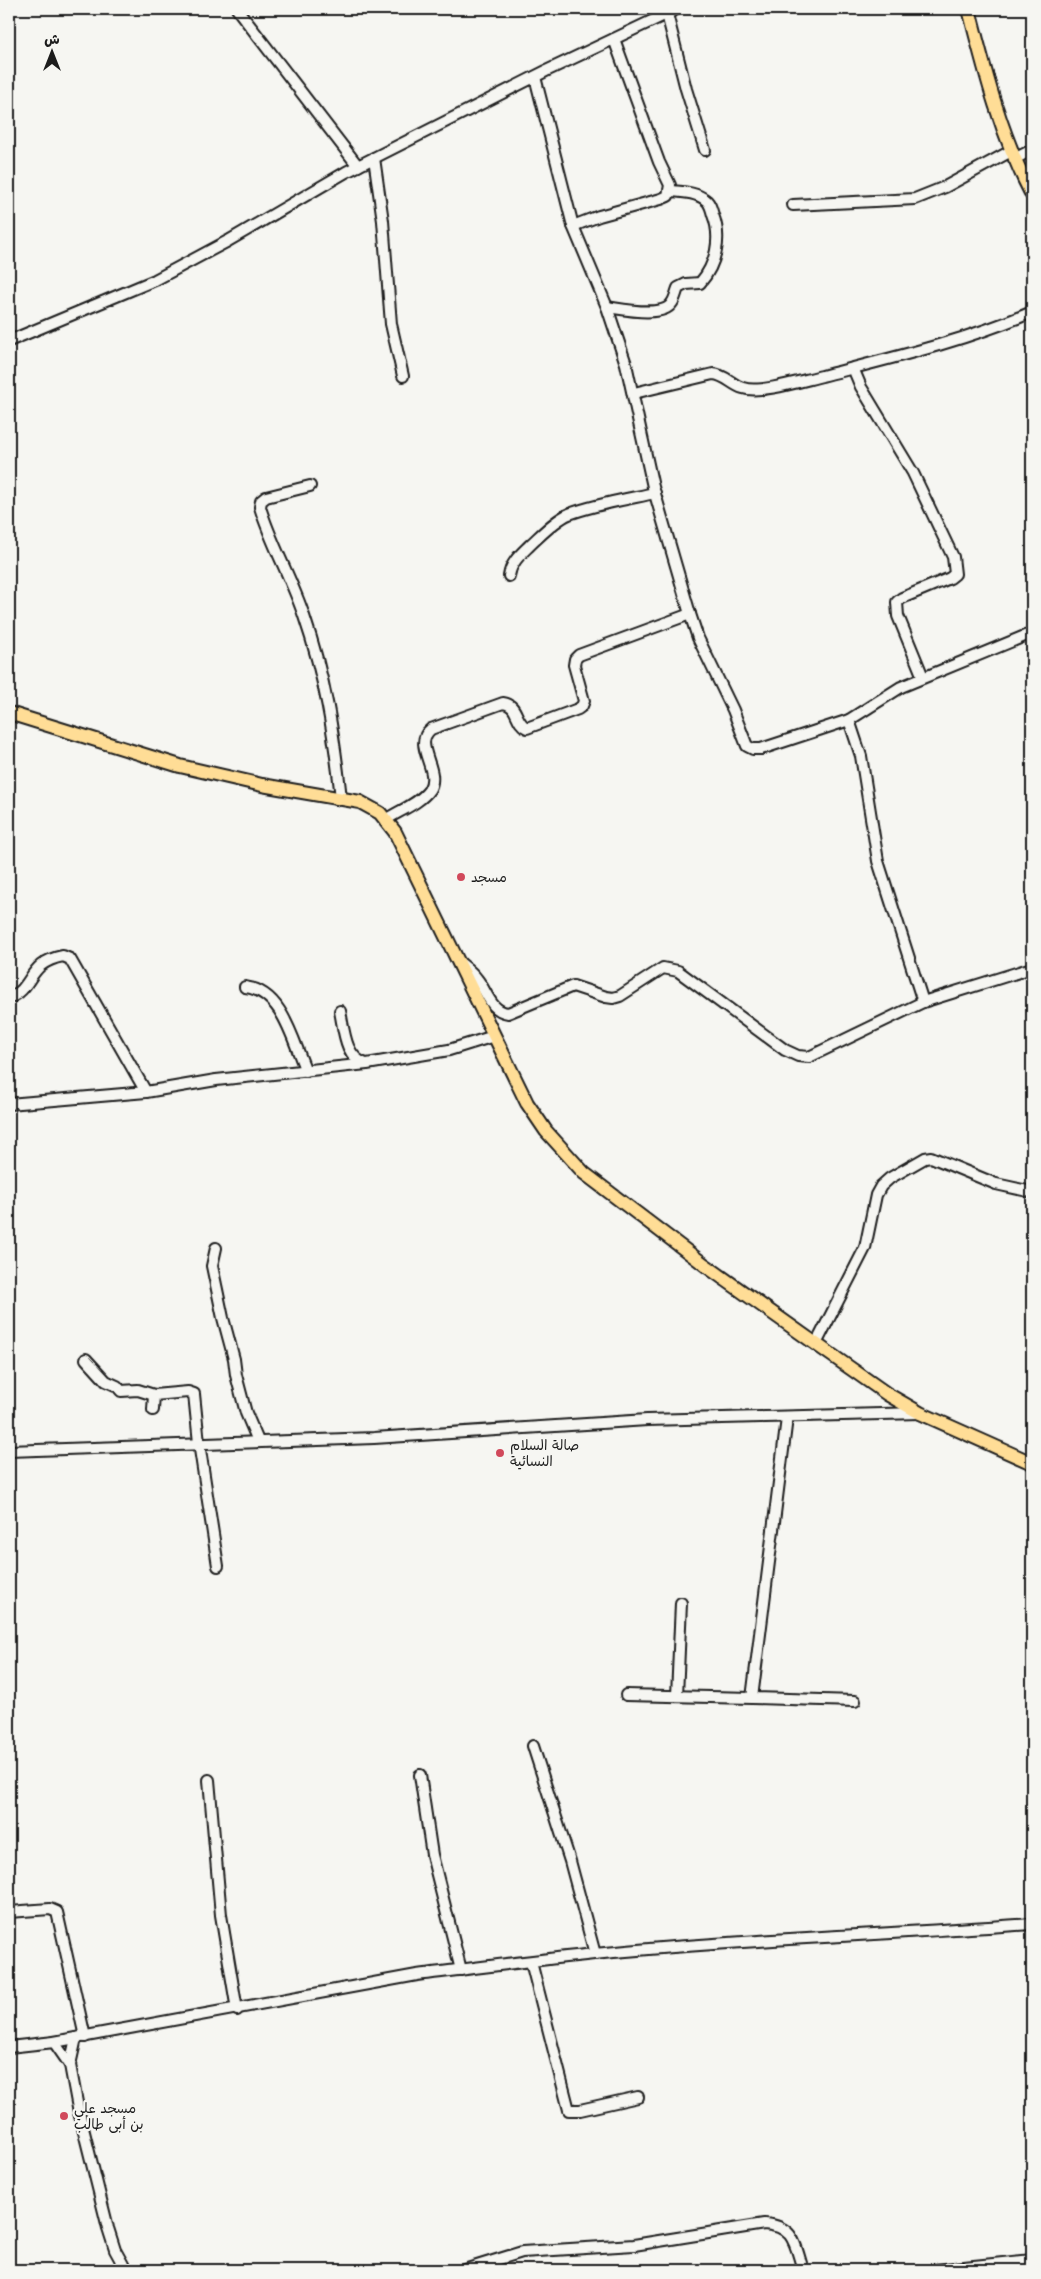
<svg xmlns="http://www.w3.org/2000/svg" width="1041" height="2279" viewBox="0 0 1041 2279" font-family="'Playpen Sans','Playpen Sans Arabic',sans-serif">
  <rect width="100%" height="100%" fill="#f6f6f2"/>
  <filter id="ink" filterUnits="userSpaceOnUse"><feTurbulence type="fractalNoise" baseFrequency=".02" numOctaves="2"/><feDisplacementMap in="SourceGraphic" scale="10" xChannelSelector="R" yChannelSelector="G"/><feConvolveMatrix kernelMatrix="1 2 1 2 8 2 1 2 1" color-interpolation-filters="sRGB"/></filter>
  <g filter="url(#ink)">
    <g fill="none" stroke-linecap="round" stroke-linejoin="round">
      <g stroke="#1c1c1c" stroke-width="14">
        <g id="minor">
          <polyline points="237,9 358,166"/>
          <polyline points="667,14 686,89 705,150"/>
          <polyline points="535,77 573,226 607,307 626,364 653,487 690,614 698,638 733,710 747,746 753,749 761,749 849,720 901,687 1032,633"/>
          <polyline points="374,158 383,221 391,324 403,376"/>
          <polyline points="1014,159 1032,150"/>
          <polyline points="793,205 915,199 945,187 1011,151"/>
          <polyline points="573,226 599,216 661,199 668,196 670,185 659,162 614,39"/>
          <path d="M607,307C622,309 663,318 672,303C675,299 676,293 678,288L686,284L700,283C716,265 722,238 713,215C712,211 710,204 707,201C697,192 682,192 670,191"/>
          <polyline points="9,341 155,280 228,241 346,172 546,71 677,9"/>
          <polyline points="853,368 861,387 913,473 953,557 955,574 950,578 902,598 897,602 898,616 923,677"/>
          <path d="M634,393L713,374C726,375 732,385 743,388C760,394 804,380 822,376C892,358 965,341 1032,312"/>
          <path d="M310,486L266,497L261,501L260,507C271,544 292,579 304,616C325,677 334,734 341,798"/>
          <path d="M509,576C511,562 521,554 530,545C541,535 555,520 569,514C596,504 627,499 655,493"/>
          <polyline points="849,720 861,756 878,861 923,1002"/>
          <path d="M387,819C399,811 420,803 429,790C442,770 411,745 431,729L503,703C519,705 514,722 527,728L578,709L582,706L584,701L574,665L575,659L579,655L690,614"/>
          <path d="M459,962C465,967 472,972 477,979C487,991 490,1011 508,1013L573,986L606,997L613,998L620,996L663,968L678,971L785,1050L798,1056L809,1057L923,1002L1032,968"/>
          <path d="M245,987C283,991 293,1042 306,1071"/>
          <path d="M9,998C35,988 26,963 63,956L70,959L146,1092"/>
          <path d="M340,1011C344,1030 345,1058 366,1064"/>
          <polyline points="9,1104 146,1092 216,1080 367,1064 449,1050 494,1036"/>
          <polyline points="216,1248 212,1266 223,1318 234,1359 236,1375 246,1413 258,1441"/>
          <polyline points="816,1344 865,1248 876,1195 881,1186 890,1178 925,1158 931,1157 996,1184 1032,1192"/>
          <polyline points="86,1359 106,1381 117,1386 121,1391 138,1390 154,1395"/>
          <polyline points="153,1410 154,1395 188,1392 194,1394 199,1443 218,1566"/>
          <polyline points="787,1418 752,1698 855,1701"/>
          <polyline points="9,1451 374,1438 647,1420 920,1413"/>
          <polyline points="626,1695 752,1698"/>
          <polyline points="677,1696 681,1603"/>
          <polyline points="533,1746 570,1861 595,1954"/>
          <polyline points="420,1775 432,1855 461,1970"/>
          <polyline points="209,1780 221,1915 237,2010"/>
          <polyline points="9,1912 50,1909 57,1912 85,2037"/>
          <polyline points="531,1962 569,2110 580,2110 638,2097"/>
          <polyline points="76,2038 70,2065 78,2108 108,2228 115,2250 126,2270"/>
          <polyline points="54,2042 70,2065"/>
          <path d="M9,2047L54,2042L417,1975C476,1968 535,1960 594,1954C740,1939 886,1935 1032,1924"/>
          <path d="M464,2270L522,2252L634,2245L764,2224C795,2226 795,2245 803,2270"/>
          <polyline points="935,2270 1032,2260"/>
        </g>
      </g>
      <g stroke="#1c1c1c" stroke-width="16">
        <g id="major">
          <path d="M969,9C985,72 1001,136 1032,195"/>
          <polyline points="9,713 180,766 262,785 360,802 380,813 395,832 527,1103 546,1131 584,1173 705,1265 816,1344 887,1394 920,1413 1032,1463"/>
        </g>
      </g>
      <use href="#minor" stroke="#f6f6f2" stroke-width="10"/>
      <use href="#major" stroke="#ffdd96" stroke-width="12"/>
    </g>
  </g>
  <g fill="#d1495b" stroke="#f6f6f2" stroke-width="2">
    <circle cx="461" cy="877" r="5"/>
    <circle cx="500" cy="1453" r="5"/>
    <circle cx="64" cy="2116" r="5"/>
  </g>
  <g text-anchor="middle" stroke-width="4.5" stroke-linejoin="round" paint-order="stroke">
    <g font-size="14" fill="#1c1c1c" stroke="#f6f6f2" text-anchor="start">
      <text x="471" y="882">مسجد</text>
      <text x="510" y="1450">صالة السلام<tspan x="510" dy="16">النسائية</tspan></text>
      <text x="74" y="2113">مسجد علي<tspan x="74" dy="16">بن أبى طالب</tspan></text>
    </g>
  </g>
  <rect width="1041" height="2279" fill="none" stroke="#f6f6f2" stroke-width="30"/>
  <rect x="15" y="15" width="1011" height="2249" fill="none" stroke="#1c1c1c" stroke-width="2" filter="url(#ink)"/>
  <g transform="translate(52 52)" stroke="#f6f6f2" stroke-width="4" paint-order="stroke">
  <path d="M0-4L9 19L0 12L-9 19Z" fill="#1c1c1c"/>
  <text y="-8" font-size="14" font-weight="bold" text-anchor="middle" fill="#1c1c1c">ش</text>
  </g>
</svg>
